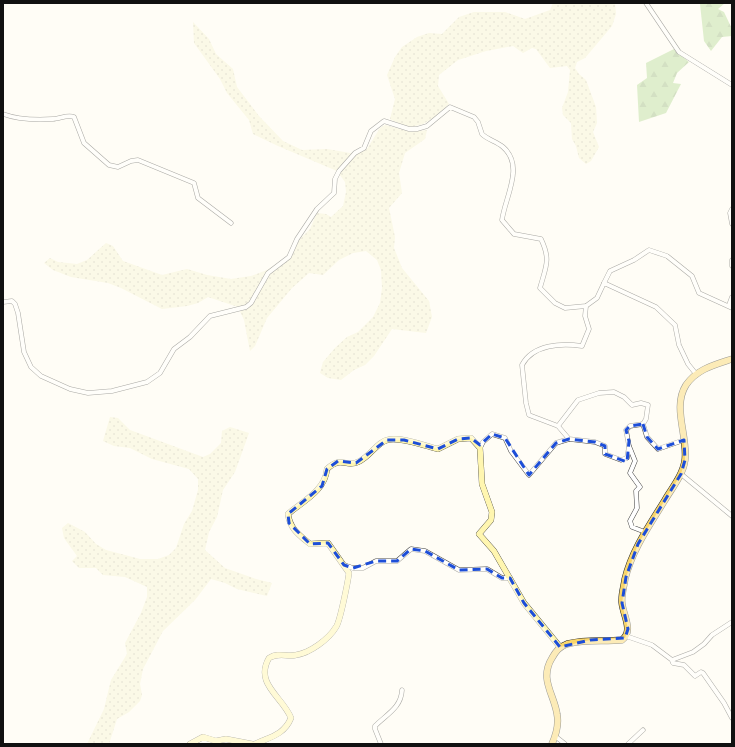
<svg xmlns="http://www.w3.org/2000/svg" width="735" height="747" viewBox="0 0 735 747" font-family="'PT Serif',serif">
  <defs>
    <pattern id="farmland-dots" width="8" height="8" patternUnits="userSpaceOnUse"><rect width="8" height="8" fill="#f6f3d4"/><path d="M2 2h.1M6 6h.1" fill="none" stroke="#d2cfb5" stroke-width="1.8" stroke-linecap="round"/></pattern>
    <pattern id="forest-firs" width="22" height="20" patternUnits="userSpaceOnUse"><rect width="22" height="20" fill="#b9dc9c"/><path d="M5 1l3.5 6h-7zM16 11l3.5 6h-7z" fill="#9ebc85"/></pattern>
  </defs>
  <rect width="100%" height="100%" fill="#fffdf5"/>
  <g fill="url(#farmland-dots)">
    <polygon points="553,3 615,3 616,14 612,26 585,58 577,62 575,68 579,74 586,80 596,107 597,123 593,132 599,147 591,161 586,164 579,158 576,146 572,139 571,123 563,115 562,108 568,92 570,70 567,66 550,68 536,49 532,48 523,53 513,46 486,51 458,60 439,75 438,86 449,104 435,117 423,124 411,127 402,125 390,119 395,99 387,75 395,57 402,47 417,37 429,33 442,34 459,17 474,12 505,12 525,19 550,10"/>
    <polygon points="193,22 209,39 216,54 233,69 237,87 259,116 283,141 302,150 327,149 356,154 367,149 380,128 385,125 411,132 427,130 425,139 405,153 399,173 402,193 389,208 395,237 394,248 402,268 429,301 432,317 426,333 392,329 374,356 365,365 354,370 341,380 328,378 320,373 323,362 335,348 347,337 358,332 373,317 380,303 382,288 381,270 377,260 366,251 353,253 339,260 323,275 309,273 292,288 267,318 255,346 250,351 244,320 238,307 208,297 198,303 187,306 162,309 121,288 108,283 71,277 53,270 44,263 50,258 58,262 77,264 87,260 106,243 113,246 123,261 162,275 187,269 207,275 231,279 251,276 267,270 286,258 294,245 310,229 317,213 326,214 331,217 343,206 346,192 345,182 337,171 278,146 253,134 249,120 227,93 220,79 194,43"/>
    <polygon points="110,417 118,418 130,430 203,457 210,454 221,443 222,431 230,427 249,433 235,472 223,490 217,517 209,532 205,550 225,568 256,579 272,583 267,596 237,589 225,583 211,579 195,600 163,631 143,669 140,684 142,695 140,701 129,712 117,719 109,744 87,744 104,709 111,680 127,654 125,643 141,613 147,597 147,587 125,577 103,575 96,568 79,568 72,561 77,556 64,538 62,528 68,523 85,532 96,544 106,550 140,559 158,559 169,555 176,548 184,524 192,511 198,490 198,479 189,469 152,459 130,448 114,446 103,441"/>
  </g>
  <g fill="url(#forest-firs)">
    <polygon points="725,3 718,9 724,12 732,29 732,36 722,37 711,51 704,41 700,4"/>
    <polygon points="674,49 689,62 677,73 673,83 681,84 666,113 639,122 637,85 647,78 646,63"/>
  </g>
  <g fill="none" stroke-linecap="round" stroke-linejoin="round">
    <g stroke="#444" stroke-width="5">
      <g id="street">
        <polyline points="646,3 679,52 732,85"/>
        <path d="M3,114C19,120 36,120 53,119C59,119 68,114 74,117L84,143L109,165L118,167L131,161L138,160L194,183L198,198L231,223"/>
        <polyline points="732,209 730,213 732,224"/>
        <polyline points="732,260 732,266"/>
        <polyline points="604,283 610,271 634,260 649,250 667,256 692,276 699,293 732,308"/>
        <path d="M3,302L12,301L15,304L18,313L24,352L31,367L41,376L70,389L88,393L112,391L147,382L160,373L174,349L190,337L210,316L246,307L251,303L268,273L289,257L297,239L317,209L334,193L335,179L339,171L355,153L364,148L371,131L384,121L409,129H417L427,126L450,107L474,117L478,122L482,134C488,140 496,141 503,147C525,166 505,197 502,220L514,234L541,239C551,260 546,266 540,288L555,303L565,308L586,306L597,298L604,283L656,307L675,325L679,345L688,364L696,374"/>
        <polyline points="729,305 732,297"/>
        <path d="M586,306L585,316L589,329L582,346C562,343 533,344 522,365L526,403L529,415L558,426L578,400L599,393L614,392L624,397L632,405L641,403L648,405L646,419L643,424L630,426L626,430L629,446L635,461L630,473L640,487L636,491L637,508L630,521L632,527L645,532"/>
        <polyline points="643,424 647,437 658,449 684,440"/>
        <polyline points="558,426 569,439 595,442 605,446 605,454 621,460 627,458 629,447"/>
        <polyline points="480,448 483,442 492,434 505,438 511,451 529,475 556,443 569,439"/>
        <polyline points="681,474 732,516"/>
        <polyline points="344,565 353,568 363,568 376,561 397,561 411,549 425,551 459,570 487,569 502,578 510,578"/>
        <polyline points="626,636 652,645 672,660 673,663 684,665 695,676 701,672 703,673 724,703 732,718"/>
        <polyline points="672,660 693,652 704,644 712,635 732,622"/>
        <polyline points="555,736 565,744"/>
        <path d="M381,744L375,729V726C387,714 401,708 402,690"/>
        <polyline points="628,744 643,730"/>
      </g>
    </g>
    <g stroke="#333" stroke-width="6">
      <g id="secondary">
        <polyline points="190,744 203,737 216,741 226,739 252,744"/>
        <path d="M255,744C270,737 284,735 291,718C283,697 254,684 269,658C279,652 286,657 296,655C310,653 329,639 336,627C340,622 348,581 349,573L328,543L310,544C299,535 290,529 288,514C303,501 325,491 327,469C342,455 345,468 358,462C370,457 376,443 387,440C399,436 426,446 438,449L458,439L471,438L480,448L482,484L492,512L491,520L479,534L494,551L524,603L560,647"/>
      </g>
    </g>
    <g stroke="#222" stroke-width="7">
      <path id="primary" d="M552,744C556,735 559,724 557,714C554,694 539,679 552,658C556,651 559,647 567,644C587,639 604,642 622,640C634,631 623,615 622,603C621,595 624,587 625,579C632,550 649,526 665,500C672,488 683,475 685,460C688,436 672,407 686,385C697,369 714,365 732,359"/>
    </g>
    <use href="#street" stroke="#fff" stroke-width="4"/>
    <use href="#secondary" stroke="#fff6b0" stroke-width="5.5"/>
    <use href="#primary" stroke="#f9d66b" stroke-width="6"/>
  </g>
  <path d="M0 0H735V747H0ZM643,424L647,437L658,449L684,440L685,460L681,474L638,544L626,577L622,603L628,629L625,638L590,640L560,647L524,603L510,578H502L487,569L459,570L425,551L411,549L397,561H376L353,568L344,565L328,543L310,544L289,523L288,514L322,486L327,469L338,461L356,463L387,440H404L438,449L458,439L471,438L480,445L492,434L505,438L529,475L556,443L569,439L595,442L605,446V454L627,462L629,441L626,430L630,426Z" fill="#fffdf5" fill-opacity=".55" fill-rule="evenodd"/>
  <path fill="none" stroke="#1d4ed8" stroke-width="3" stroke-dasharray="8 5" stroke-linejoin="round" d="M643,424L647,437L658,449L684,440L685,460L681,474L638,544L626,577L622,603L628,629L625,638L590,640L560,647L524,603L510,578H502L487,569L459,570L425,551L411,549L397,561H376L353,568L344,565L328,543L310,544L289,523L288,514L322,486L327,469L338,461L356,463L387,440H404L438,449L458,439L471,438L480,445L492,434L505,438L529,475L556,443L569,439L595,442L605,446V454L627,462L629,441L626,430L630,426Z"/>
  <rect width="735" height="747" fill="none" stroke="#111111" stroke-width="8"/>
</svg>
